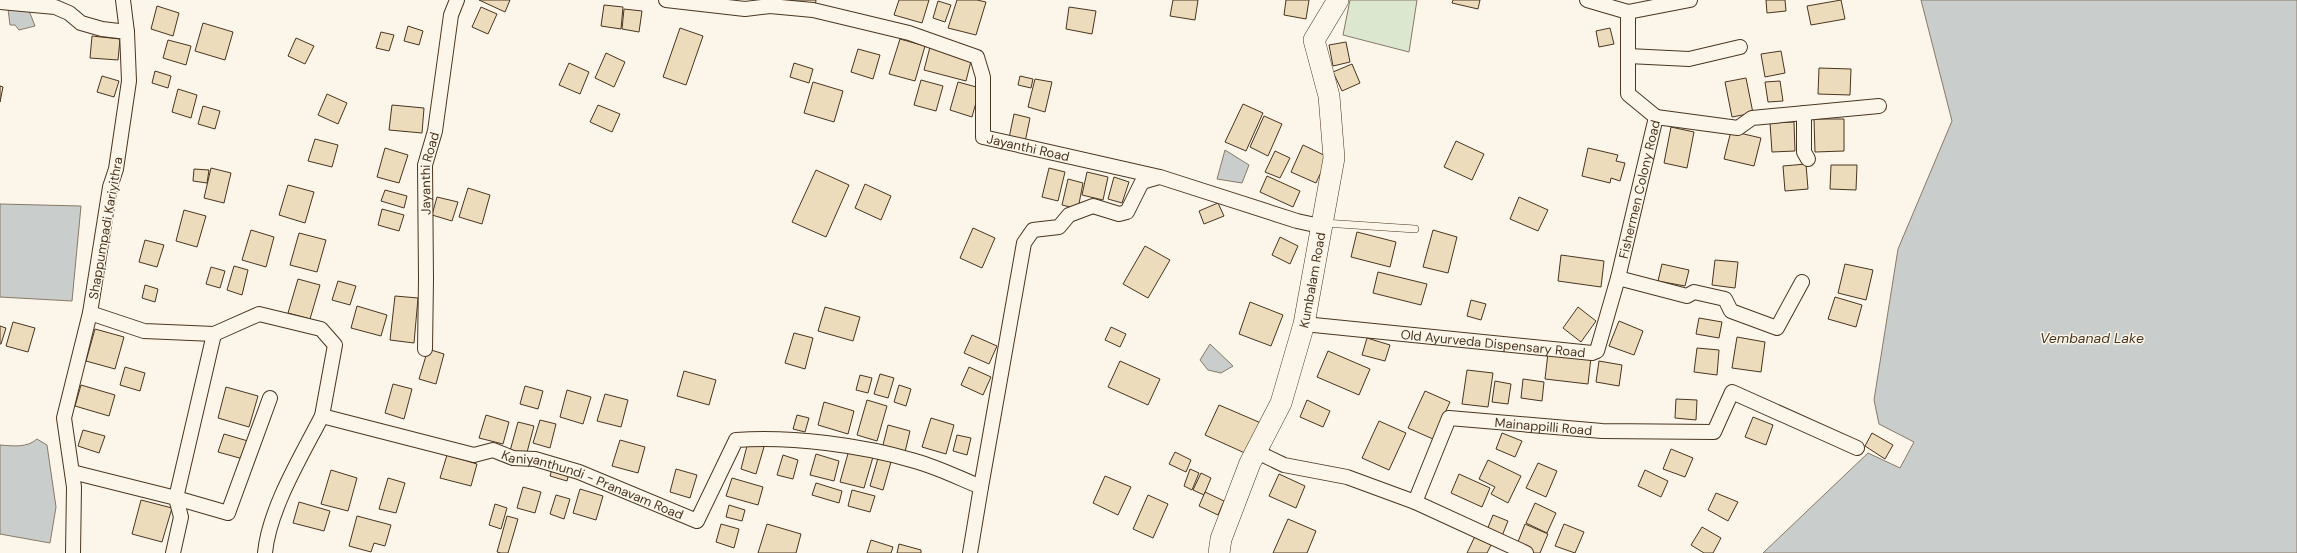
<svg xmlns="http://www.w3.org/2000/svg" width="2297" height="553" viewBox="0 0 2297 553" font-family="'DM Sans',sans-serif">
  <rect width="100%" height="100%" fill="#fbf6e9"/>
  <polygon fill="#dce7d0" stroke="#887966" points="1350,0 1417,0 1409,52 1343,35"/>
  <g fill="#c9cecd" stroke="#887966">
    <polygon points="1921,0 2297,0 2297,553 1763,553 1868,453 1900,468 1914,442 1879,424 1874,400 1898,249 1952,121"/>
    <polygon points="28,8 35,26 19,30 15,25 10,25 8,9"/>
    <polygon points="1225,150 1249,165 1242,183 1217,179"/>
    <polygon points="0,204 81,206 72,301 0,297"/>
    <polygon points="1210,344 1233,366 1221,373 1208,370 1200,360"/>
    <path d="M37,439L47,445L56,507L50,543L0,534V445C13,446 27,448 37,439Z"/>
  </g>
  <g fill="#ecdcbc" stroke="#4a3520">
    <polygon points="479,0 510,0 505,12"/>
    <polygon points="782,0 816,0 815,7"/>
    <polygon points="899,0 929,0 922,23 894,15"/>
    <polygon points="957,0 977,0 986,2 976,35 948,28"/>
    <polygon points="1173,0 1198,0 1195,20 1170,16"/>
    <polygon points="1286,0 1309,0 1306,19 1284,15"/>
    <polygon points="1453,0 1480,0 1478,9 1452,3"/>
    <polygon points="1766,0 1785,0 1786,11 1767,13"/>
    <polygon points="1841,0 1845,19 1811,25 1807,6"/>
    <polygon points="938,1 951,5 945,22 933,18"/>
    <polygon points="604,5 623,7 621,29 601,26"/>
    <polygon points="157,6 179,13 173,36 151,29"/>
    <polygon points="481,7 497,14 488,34 472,27"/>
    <polygon points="1069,7 1096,11 1092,34 1066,29"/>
    <polygon points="624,9 642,11 639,32 622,29"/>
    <polygon points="203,23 233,32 225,60 195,51"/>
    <polygon points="408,26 423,31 419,45 404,41"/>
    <polygon points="680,28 703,36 686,85 663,77"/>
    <polygon points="1610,28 1614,44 1599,47 1596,31"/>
    <polygon points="381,32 394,35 389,51 376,48"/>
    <polygon points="92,36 120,39 118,60 90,58"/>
    <polygon points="296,38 314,46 305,64 288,56"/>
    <polygon points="900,39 925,46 915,81 889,74"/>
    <polygon points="168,40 191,46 186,65 163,58"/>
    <polygon points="1346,42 1350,62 1333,66 1329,45"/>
    <polygon points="930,47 971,61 966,81 924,70"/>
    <polygon points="858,49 880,55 873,79 851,72"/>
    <polygon points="1781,51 1785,73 1765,77 1761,54"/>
    <polygon points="606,53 625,62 614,87 595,78"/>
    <polygon points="569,63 589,72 580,94 559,85"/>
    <polygon points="794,63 813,69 809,83 790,77"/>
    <polygon points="1352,64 1360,83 1342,91 1333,72"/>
    <polygon points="1819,68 1851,69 1850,95 1818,94"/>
    <polygon points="155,71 171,76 168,88 152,83"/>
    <polygon points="102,76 119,81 114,97 97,92"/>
    <polygon points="1020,76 1033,79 1031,88 1018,85"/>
    <polygon points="1746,78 1753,113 1732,117 1725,82"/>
    <polygon points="1035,79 1052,82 1045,112 1028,107"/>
    <polygon points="921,80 943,86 936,111 914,105"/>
    <polygon points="1780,81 1783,101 1768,102 1765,82"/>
    <polygon points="813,82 843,91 834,122 804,113"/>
    <polygon points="958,82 980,88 972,117 950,110"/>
    <polygon points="0,86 3,87 0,102"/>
    <polygon points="178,89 197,95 191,118 172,112"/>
    <polygon points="327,94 347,103 338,124 318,115"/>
    <polygon points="1243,104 1263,113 1246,151 1225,142"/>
    <polygon points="392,105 424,108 422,133 389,130"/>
    <polygon points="598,105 620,114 612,132 590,122"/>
    <polygon points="203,106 220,111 215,129 198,124"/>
    <polygon points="1014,114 1030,118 1025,142 1009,138"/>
    <polygon points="1264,116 1282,124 1268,156 1250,147"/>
    <polygon points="1814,119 1844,119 1844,151 1815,152"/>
    <polygon points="1794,122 1795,151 1772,152 1770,123"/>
    <polygon points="1671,127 1694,132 1687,168 1664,163"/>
    <polygon points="1731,131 1761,138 1754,166 1724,159"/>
    <polygon points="315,139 338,145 332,167 308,161"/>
    <polygon points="1456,141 1484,154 1472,180 1444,167"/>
    <polygon points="1303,145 1328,157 1316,183 1291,172"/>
    <polygon points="385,148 408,155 399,183 377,177"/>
    <polygon points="1588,148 1618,155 1616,161 1625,163 1620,181 1611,178 1610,183 1582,176"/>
    <polygon points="1275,151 1290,158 1280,178 1265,172"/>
    <polygon points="1806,164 1808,189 1785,191 1783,166"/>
    <polygon points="1831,165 1857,165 1856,190 1830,189"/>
    <polygon points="211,168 231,173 224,203 204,198"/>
    <polygon points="1049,168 1065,172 1058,201 1042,197"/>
    <polygon points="194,169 209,170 207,183 193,181"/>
    <polygon points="816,170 849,185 826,237 792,222"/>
    <polygon points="1087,172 1108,177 1103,200 1082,195"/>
    <polygon points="1267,176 1300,191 1293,207 1260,192"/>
    <polygon points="1114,177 1129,182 1122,203 1108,199"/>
    <polygon points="1068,179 1083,183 1078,209 1062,205"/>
    <polygon points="865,184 891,196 881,220 855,208"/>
    <polygon points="288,185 314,192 305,223 279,215"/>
    <polygon points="468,188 490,195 482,224 459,217"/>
    <polygon points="385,190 407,196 404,208 381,201"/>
    <polygon points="437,197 458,202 452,221 432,215"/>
    <polygon points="1519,197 1548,210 1538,231 1510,219"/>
    <polygon points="1218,203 1224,216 1204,224 1199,211"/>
    <polygon points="382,209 404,215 399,231 378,225"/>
    <polygon points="184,210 206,216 197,247 176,241"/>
    <polygon points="973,228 995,238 982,268 960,258"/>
    <polygon points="251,230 274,237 266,267 242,260"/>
    <polygon points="1433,230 1457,237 1448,273 1423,267"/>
    <polygon points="1357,232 1396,242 1390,267 1351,257"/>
    <polygon points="299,233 326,240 317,272 290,265"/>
    <polygon points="1280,237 1298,246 1290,264 1272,255"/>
    <polygon points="145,240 164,245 157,267 139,262"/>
    <polygon points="1145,246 1170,260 1148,298 1123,284"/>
    <polygon points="1561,255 1604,261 1601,287 1558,281"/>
    <polygon points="1715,260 1738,262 1735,288 1712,285"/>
    <polygon points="1662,264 1689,270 1685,286 1658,281"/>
    <polygon points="1845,264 1873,270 1866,300 1838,293"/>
    <polygon points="234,266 248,270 242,295 227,290"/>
    <polygon points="211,267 225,271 220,288 206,284"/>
    <polygon points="1378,272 1427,284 1421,305 1373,293"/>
    <polygon points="298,279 320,285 310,319 288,313"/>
    <polygon points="338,281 356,286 350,305 332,300"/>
    <polygon points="145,285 158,289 155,302 142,298"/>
    <polygon points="395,296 418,298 414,343 390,340"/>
    <polygon points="1835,297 1862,305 1856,327 1828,319"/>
    <polygon points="1471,300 1486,304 1481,320 1467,316"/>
    <polygon points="1250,302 1283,315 1271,346 1239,334"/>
    <polygon points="357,306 387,315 381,336 351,328"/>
    <polygon points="825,307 860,317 853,341 818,331"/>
    <polygon points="1578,307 1596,321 1581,342 1563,328"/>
    <polygon points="1699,318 1722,322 1719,338 1696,334"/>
    <polygon points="1619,321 1643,331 1634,355 1609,346"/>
    <polygon points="13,322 35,328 28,352 6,346"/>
    <polygon points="0,326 6,328 1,344 0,344"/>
    <polygon points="1111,327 1126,334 1120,347 1105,340"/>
    <polygon points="95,329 124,337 115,369 86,361"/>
    <polygon points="794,333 813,338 805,369 785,363"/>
    <polygon points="972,335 997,346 989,364 964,353"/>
    <polygon points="1737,337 1765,342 1761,372 1732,368"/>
    <polygon points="1367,338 1390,345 1385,361 1362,355"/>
    <polygon points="1697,348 1719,350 1717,375 1694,372"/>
    <polygon points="428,349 444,354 436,384 419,379"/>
    <polygon points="1328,351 1370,369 1359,395 1317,377"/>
    <polygon points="1548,353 1591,357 1588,384 1545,379"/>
    <polygon points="1120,361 1160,379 1148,405 1108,387"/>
    <polygon points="1599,361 1622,365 1619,386 1596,382"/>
    <polygon points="125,367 145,373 140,391 120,385"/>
    <polygon points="969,367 991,377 983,395 961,385"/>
    <polygon points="1467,370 1493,373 1488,407 1462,404"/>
    <polygon points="684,371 716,380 709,405 677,396"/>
    <polygon points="880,374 894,378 888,398 874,394"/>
    <polygon points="860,375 872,378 868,393 856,390"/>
    <polygon points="1523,379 1544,382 1542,401 1521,398"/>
    <polygon points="1495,381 1511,384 1508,404 1492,402"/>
    <polygon points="393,384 412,389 404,419 385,413"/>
    <polygon points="81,385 115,395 109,416 75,406"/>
    <polygon points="899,385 911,389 906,406 894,402"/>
    <polygon points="525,386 543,391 538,409 520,404"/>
    <polygon points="226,387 258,396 249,427 218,418"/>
    <polygon points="567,390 591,397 583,424 560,417"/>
    <polygon points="1425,391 1450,402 1433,439 1408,428"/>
    <polygon points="605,394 628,400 621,427 597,421"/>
    <polygon points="1676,399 1697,400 1696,420 1675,418"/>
    <polygon points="867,400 887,406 877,441 857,435"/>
    <polygon points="1307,400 1330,411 1323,427 1300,417"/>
    <polygon points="824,402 854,411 848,434 818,425"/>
    <polygon points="1219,405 1261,423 1247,454 1205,435"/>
    <polygon points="486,415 509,422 503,444 479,438"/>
    <polygon points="797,415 809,418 805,432 793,429"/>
    <polygon points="1753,417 1773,425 1766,445 1745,437"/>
    <polygon points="931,418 954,425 946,454 922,447"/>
    <polygon points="540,420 556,424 550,448 533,443"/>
    <polygon points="1379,421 1406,433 1389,470 1362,458"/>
    <polygon points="518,422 534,426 526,456 510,451"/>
    <polygon points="888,425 910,431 905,452 883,445"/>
    <polygon points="83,430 105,436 99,453 78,446"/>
    <polygon points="1502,433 1522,441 1515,457 1496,449"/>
    <polygon points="1872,433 1893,445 1885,459 1865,446"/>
    <polygon points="224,434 248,441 243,459 218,452"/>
    <polygon points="957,435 971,438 967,455 953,451"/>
    <polygon points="620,440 645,447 638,473 612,466"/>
    <polygon points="748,442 764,447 756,474 741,469"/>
    <polygon points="1671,449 1693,458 1685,477 1663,469"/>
    <polygon points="849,450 873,457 864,488 840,482"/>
    <polygon points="1175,452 1191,460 1186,472 1169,464"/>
    <polygon points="816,454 839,461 834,481 810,475"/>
    <polygon points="447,455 477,464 471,486 440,478"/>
    <polygon points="783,455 798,460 793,479 777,475"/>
    <polygon points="878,458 891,462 883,490 870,486"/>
    <polygon points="1488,460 1521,476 1508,503 1491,494 1495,487 1479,479"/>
    <polygon points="1538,463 1557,471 1546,497 1526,488"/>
    <polygon points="552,469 569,473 567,481 550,476"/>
    <polygon points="676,469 697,475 690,498 670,492"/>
    <polygon points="1190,469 1199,473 1192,490 1184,486"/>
    <polygon points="331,470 357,478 348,511 321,504"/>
    <polygon points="1645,470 1668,481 1661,497 1638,486"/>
    <polygon points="1201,473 1211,478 1204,495 1193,490"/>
    <polygon points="1279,474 1305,486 1296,508 1269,496"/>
    <polygon points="1459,474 1490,488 1482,507 1451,493"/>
    <polygon points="1105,476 1131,487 1118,515 1093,503"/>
    <polygon points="388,478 405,483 396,513 379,509"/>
    <polygon points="732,478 763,487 758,505 726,496"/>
    <polygon points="816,483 842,491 839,503 812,495"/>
    <polygon points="523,487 541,492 535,513 517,508"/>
    <polygon points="580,489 603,496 596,520 573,513"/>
    <polygon points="852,490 875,496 870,512 848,506"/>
    <polygon points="1205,492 1224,501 1218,515 1199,506"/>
    <polygon points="1716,493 1738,502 1728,521 1708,510"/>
    <polygon points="556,495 570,499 564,519 550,514"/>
    <polygon points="1148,495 1168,504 1153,538 1133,529"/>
    <polygon points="141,500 172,508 162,542 132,534"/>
    <polygon points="299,502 330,511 324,531 293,523"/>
    <polygon points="1535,503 1556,513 1547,533 1526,523"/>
    <polygon points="495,504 507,508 501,529 489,525"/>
    <polygon points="729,505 745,510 742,521 726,517"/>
    <polygon points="1493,515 1508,521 1502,536 1487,530"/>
    <polygon points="357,516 391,525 385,546 374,543 371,552 349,546"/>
    <polygon points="507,516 518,519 508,553 501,553 497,552"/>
    <polygon points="1288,519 1316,531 1307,553 1273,553"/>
    <polygon points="721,524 739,529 734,548 716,542"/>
    <polygon points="767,524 801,534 796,553 758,553"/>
    <polygon points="1525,524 1548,534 1540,553 1531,553 1516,547"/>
    <polygon points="1564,524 1584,532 1575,553 1555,546"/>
    <polygon points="1702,527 1721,538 1713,553 1704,553 1691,545"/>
    <polygon points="1476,534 1493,541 1487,553 1467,553"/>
    <polygon points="871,540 893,547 891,553 867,553"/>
    <polygon points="899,544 921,550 921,553 897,553"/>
  </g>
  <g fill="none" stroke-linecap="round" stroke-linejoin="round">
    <g stroke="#4a3520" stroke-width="8">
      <polyline id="service" points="1324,223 1415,229"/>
    </g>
    <g stroke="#4a3520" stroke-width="16">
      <g id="minor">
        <polyline points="123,0 127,32"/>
        <path id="s1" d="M666,0L745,9L770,6L813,10L909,33L977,57L983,77V137L1160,177L1297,221L1320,226"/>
        <polyline points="0,2 55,7 69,13 81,23 102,29 127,32 129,81 116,169 110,187 90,313 64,418 74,487 73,553"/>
        <polyline points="1628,12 1690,0"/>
        <polyline points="1628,56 1689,59 1740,47"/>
        <polyline points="1804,113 1804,152 1808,159"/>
        <polyline points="1656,117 1738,128 1752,118 1879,106"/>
        <polyline points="1618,278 1687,296 1694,292 1725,299 1731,311 1777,328 1802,282"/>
        <path id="s2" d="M90,313L144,331L214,334L259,314L321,329L335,345L322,416L474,455L493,450L513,458L535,459L579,472L697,521L736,440C791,436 862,445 915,461C937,467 959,478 981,487L970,553"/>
        <path id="s3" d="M1304,324L1592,353L1597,351L1618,278L1656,117L1628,94V12L1587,0"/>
        <polyline points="214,334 176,498 228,513 270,398"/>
        <path id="s4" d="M425,349L426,279L425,165L435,131L451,15L457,0"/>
        <path id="s5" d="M1257,452L1284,465L1347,477L1415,502L1449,418L1602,431L1714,432L1732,392L1857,448"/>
        <polyline points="72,472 176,498 181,517 173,553"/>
        <polyline points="981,487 1024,243 1033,230 1059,227 1069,215 1093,206 1119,214 1127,212 1142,182 1159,177"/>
        <polyline points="1415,502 1526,553"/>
        <path d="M265,553C269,509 302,455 322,416"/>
      </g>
    </g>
    <g stroke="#4a3520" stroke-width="22">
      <g id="secondary">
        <path id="s6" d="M1219,553L1221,539L1250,463L1281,403L1304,324L1334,158L1329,96L1314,40L1338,0"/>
      </g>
    </g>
    <use href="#service" stroke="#fbf6e9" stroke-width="7"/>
    <use href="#minor" stroke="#fbf6e9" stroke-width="14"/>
    <use href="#secondary" stroke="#fbf6e9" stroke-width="21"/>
  </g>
  <g text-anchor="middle" stroke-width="3" stroke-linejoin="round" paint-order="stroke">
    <g font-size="13" fill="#4a3520" stroke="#fbf6e9">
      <text dy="5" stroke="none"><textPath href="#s1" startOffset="446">Jayanthi Road</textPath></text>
      <text dy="5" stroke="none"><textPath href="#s4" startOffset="176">Jayanthi Road</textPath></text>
      <text dy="5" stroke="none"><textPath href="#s3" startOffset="462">Fishermen Colony Road</textPath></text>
      <text transform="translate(105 228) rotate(-80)" y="5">Shappumpadi Kariyithra</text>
      <text dy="5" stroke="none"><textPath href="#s6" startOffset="290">Kumbalam Road</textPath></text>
      <text dy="5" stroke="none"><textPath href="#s3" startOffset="190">Old Ayurveda Dispensary Road</textPath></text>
      <text dy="5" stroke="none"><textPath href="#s5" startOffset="352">Mainappilli Road</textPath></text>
      <text dy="5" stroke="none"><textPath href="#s2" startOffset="616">Kaniyanthundi - Pranavam Road</textPath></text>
    </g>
    <g font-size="14" font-style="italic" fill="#4a3520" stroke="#fbf6e9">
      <text x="2092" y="343">Vembanad Lake</text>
    </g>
  </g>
</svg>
